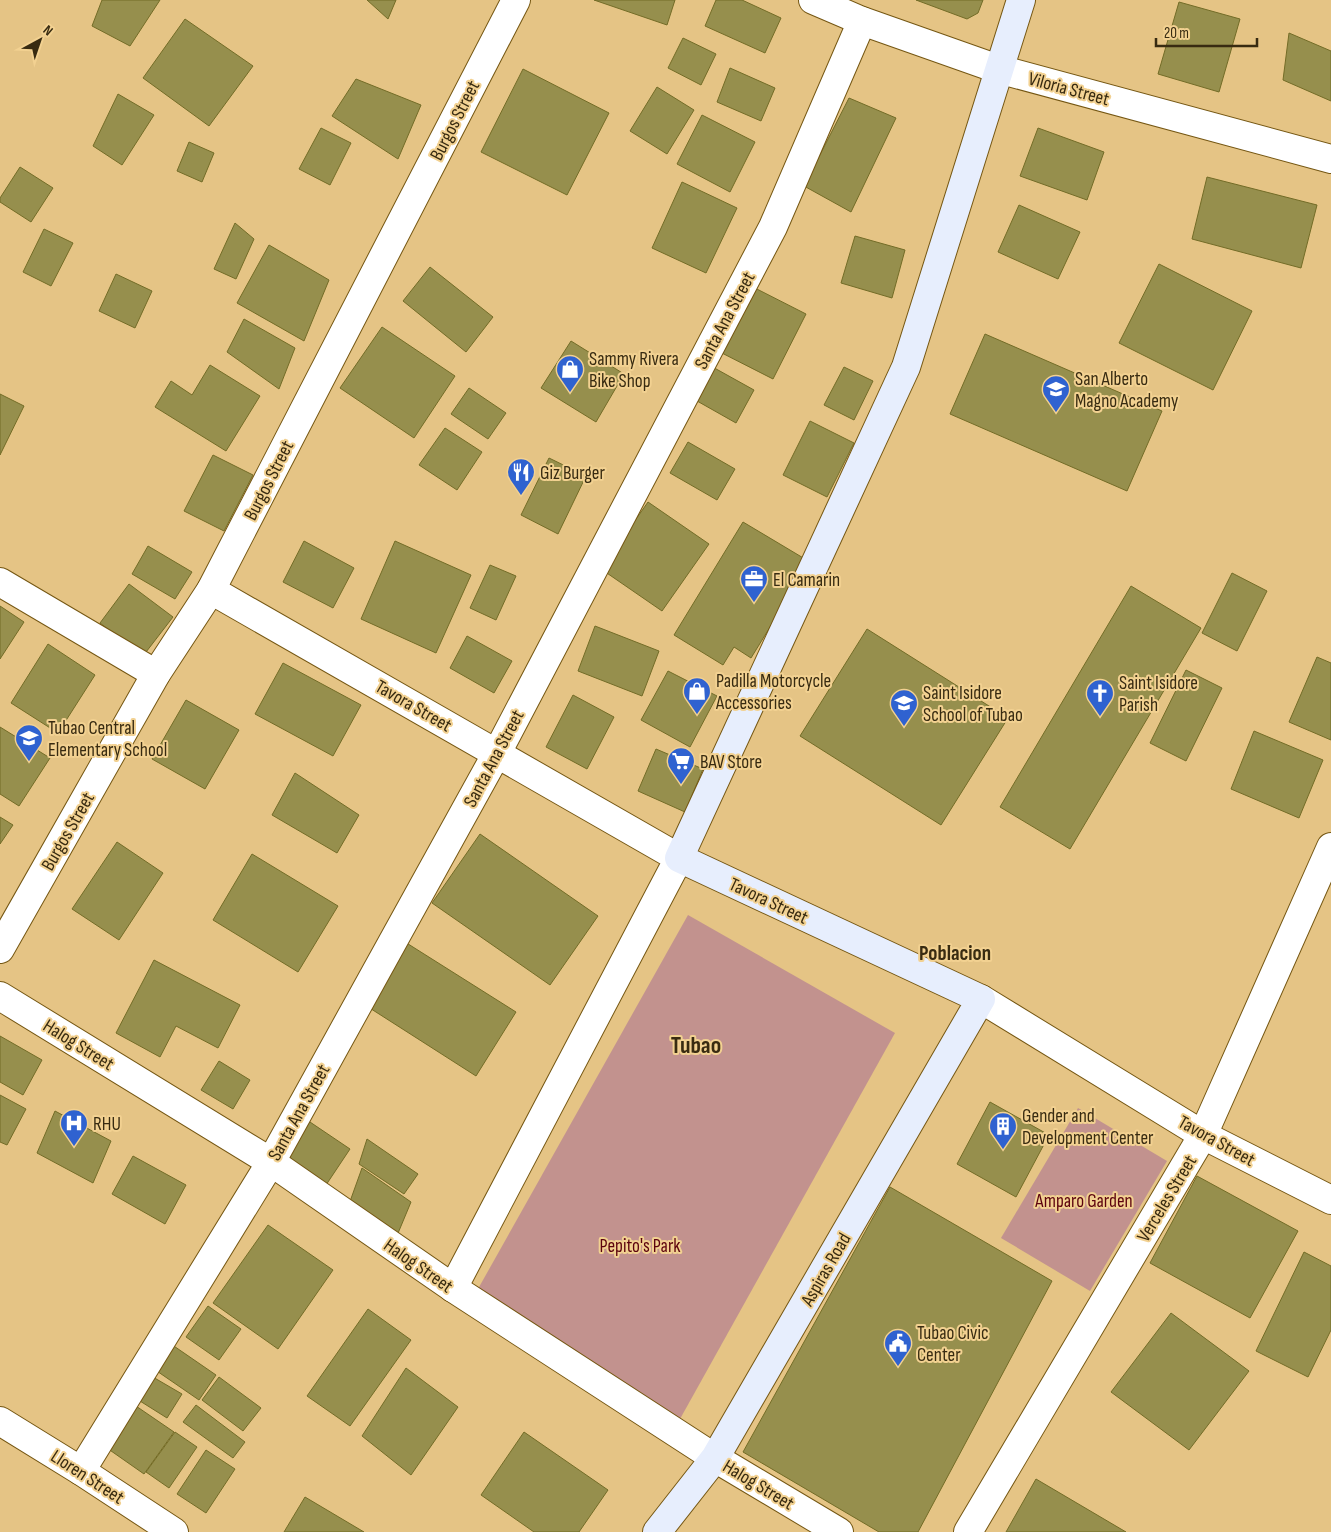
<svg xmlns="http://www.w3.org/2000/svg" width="1331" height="1532" viewBox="0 0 1331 1532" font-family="'Sofia Sans Condensed',sans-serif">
  <rect width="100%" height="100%" fill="#e5c485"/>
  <g fill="#c2928e">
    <polygon points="688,915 895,1033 680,1419 474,1296"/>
    <polygon points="1078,1108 1167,1161 1090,1291 1001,1238"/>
  </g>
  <g fill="#968f4d" stroke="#736c27">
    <polygon points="102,0 160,0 130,46 92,26"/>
    <polygon points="367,0 396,0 388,19"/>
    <polygon points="594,0 675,0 667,25"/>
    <polygon points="716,0 742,0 781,18 765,53 705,26"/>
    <polygon points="916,0 983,0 978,13 967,19"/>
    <polygon points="1179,2 1240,19 1219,92 1158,74"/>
    <polygon points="185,19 253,66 209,126 143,78"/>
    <polygon points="1289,33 1331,51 1331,101 1283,80"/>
    <polygon points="683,38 716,54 701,85 668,68"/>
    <polygon points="730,68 775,88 761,121 717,102"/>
    <polygon points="523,69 609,113 567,195 481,152"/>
    <polygon points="356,79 421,105 398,159 332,116"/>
    <polygon points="657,87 694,110 667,154 630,131"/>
    <polygon points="118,94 154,115 122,165 93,146"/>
    <polygon points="849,98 896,118 851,212 804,186"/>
    <polygon points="702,115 755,142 730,192 677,164"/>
    <polygon points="321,128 351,143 330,185 299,169"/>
    <polygon points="1038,128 1104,152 1087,200 1020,176"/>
    <polygon points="189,142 214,153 202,182 177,171"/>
    <polygon points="20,167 53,188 31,222 0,202 0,198"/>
    <polygon points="1207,177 1317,205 1301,268 1192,239"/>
    <polygon points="682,182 737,208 706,273 652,248"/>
    <polygon points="1019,205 1080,232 1058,279 998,252"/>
    <polygon points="235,223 254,239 236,279 214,269"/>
    <polygon points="44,229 73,243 51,286 23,272"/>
    <polygon points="855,236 905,250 892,298 841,283"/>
    <polygon points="269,245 329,280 304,341 237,303"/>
    <polygon points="1159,264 1252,311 1213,390 1119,343"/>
    <polygon points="430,267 493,317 466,352 403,301"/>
    <polygon points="116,274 152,291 135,328 99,311"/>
    <polygon points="747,284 806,314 773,379 714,349"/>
    <polygon points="244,319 295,348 279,389 227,352"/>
    <polygon points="382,327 455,376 414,438 340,388"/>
    <polygon points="985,334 1162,411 1127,491 950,414"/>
    <polygon points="571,341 624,374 596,422 541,388"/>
    <polygon points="210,365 260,396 226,451 155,407 171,381 192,395"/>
    <polygon points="709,365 754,390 736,423 690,397"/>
    <polygon points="844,367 873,381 854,420 824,405"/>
    <polygon points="469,388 506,413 488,439 451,414"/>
    <polygon points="0,394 24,406 0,455"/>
    <polygon points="810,421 854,443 827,497 783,475"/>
    <polygon points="445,428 482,452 457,490 419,465"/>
    <polygon points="688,442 735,469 717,500 670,473"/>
    <polygon points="213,455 253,475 224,531 184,511"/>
    <polygon points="549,458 586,476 558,534 521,515"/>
    <polygon points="648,502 709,544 662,611 601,569"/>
    <polygon points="743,522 810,562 751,658 734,647 723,665 674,635"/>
    <polygon points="304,541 354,568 333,608 283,582"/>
    <polygon points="395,541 471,575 436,653 361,619"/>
    <polygon points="148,546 192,572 175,599 132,574"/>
    <polygon points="490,565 516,576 496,620 470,608"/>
    <polygon points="1232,573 1267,591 1237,651 1202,633"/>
    <polygon points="129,584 173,617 143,656 100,623"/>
    <polygon points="1131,586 1201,628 1070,849 1000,807"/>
    <polygon points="0,606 24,622 0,659"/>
    <polygon points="595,626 659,651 642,696 578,671"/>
    <polygon points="867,629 1008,718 941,825 800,736"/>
    <polygon points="467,636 512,661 494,693 450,668"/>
    <polygon points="48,644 95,675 58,733 11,703"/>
    <polygon points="1317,657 1331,663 1331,740 1289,722"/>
    <polygon points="283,663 361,705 333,756 255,714"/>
    <polygon points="1186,670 1222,688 1186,761 1150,743"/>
    <polygon points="668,671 717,696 690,747 641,720"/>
    <polygon points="573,695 614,717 587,769 546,747"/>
    <polygon points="186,700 239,730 205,789 152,759"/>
    <polygon points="0,727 50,758 19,806 0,794"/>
    <polygon points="1254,731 1323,760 1299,818 1231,789"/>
    <polygon points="656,749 703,769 685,812 638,791"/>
    <polygon points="295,773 359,815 337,853 272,815"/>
    <polygon points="0,817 13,825 0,844"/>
    <polygon points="480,834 598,916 550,985 432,903"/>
    <polygon points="117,842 163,873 119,940 72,909"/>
    <polygon points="252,854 338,906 298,972 213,920"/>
    <polygon points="405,942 516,1012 476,1076 365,1005"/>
    <polygon points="154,960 240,1005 218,1048 176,1026 160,1057 116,1033"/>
    <polygon points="0,1036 42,1060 23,1095 0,1082"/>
    <polygon points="219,1061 250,1080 233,1109 201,1090"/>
    <polygon points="0,1095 26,1109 7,1145 0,1142"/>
    <polygon points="990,1102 1049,1135 1016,1197 957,1164"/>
    <polygon points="55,1111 111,1141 93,1183 37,1153"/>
    <polygon points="307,1120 350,1149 324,1188 281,1159"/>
    <polygon points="367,1139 418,1174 404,1194 359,1164"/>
    <polygon points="133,1156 186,1185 165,1224 112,1194"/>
    <polygon points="362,1168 411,1202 396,1238 348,1207"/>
    <polygon points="1197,1176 1298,1231 1250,1318 1150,1263"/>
    <polygon points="890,1187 1052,1281 918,1532 879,1532 743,1452"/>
    <polygon points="268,1225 333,1270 278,1349 213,1303"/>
    <polygon points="1304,1252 1331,1266 1331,1330 1308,1377 1256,1351"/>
    <polygon points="208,1306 241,1329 219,1360 186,1337"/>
    <polygon points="368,1309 411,1340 350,1426 307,1396"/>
    <polygon points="1171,1313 1249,1371 1189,1450 1111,1392"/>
    <polygon points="168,1342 216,1375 199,1400 151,1367"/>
    <polygon points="406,1368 458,1407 411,1475 362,1436"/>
    <polygon points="146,1373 182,1394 167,1418 132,1396"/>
    <polygon points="219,1377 261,1408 243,1431 202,1400"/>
    <polygon points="133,1404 174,1432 144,1474 104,1446"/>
    <polygon points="196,1405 245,1442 233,1458 183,1422"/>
    <polygon points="175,1432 197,1447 169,1488 146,1472"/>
    <polygon points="524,1432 608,1490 579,1532 534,1532 481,1495"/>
    <polygon points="206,1450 235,1469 206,1513 177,1494"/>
    <polygon points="1036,1479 1126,1532 1006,1532"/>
    <polygon points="305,1497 364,1532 284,1532"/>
  </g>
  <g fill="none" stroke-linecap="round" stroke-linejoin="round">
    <g stroke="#755713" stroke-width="30">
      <g id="minor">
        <polyline points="813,0 862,21 998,69 1331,159"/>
        <polyline points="0,582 156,674"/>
        <polyline points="211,590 679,858 453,1288"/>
        <polyline points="0,949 156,674 211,590 516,0"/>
        <polyline points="0,996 271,1162 453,1288 715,1458 839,1532"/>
        <polyline points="0,1421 81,1471 174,1532"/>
        <polyline points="81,1471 271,1162 497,753 773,227 862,21"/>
        <polyline points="968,1532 1203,1135 1331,847"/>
      </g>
    </g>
    <g stroke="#755713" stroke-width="30">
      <polyline id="tertiary" points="981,999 1203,1135 1331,1200"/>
    </g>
    <g stroke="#755713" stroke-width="30">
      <polyline id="secondary" points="657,1532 715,1458 981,999 679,858 906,367 1021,0"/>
    </g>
    <use href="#minor" stroke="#fff" stroke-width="28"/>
    <use href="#tertiary" stroke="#fff" stroke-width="28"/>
    <use href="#secondary" stroke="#e7eefd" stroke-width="28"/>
  </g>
  <defs>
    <g id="shop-pin" transform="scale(1.4375)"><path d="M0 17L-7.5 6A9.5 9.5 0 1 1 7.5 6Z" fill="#2f62d0" stroke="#f2d191"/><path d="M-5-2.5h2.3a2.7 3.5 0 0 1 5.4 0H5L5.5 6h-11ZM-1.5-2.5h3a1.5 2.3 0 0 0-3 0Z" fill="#fff"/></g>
    <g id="school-pin" transform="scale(1.4375)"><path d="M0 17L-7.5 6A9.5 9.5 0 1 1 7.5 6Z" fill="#2f62d0" stroke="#f2d191"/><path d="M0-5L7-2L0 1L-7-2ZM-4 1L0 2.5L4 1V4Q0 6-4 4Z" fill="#fff"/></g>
    <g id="restaurant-pin" transform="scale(1.4375)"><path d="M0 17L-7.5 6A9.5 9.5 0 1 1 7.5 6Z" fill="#2f62d0" stroke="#f2d191"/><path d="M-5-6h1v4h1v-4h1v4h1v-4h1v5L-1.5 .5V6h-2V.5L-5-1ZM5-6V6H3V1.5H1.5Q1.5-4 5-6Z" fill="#fff"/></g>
    <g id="office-pin" transform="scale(1.4375)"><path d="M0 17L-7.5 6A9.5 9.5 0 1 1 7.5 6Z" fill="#2f62d0" stroke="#f2d191"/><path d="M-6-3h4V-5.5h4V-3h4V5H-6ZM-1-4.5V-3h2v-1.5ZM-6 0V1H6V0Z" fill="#fff"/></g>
    <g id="church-pin" transform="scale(1.4375)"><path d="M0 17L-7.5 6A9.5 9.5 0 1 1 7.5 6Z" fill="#2f62d0" stroke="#f2d191"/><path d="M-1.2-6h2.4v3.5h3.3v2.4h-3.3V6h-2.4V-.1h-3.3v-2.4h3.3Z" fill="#fff"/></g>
    <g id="supermarket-pin" transform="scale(1.4375)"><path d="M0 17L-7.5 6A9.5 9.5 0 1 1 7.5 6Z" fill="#2f62d0" stroke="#f2d191"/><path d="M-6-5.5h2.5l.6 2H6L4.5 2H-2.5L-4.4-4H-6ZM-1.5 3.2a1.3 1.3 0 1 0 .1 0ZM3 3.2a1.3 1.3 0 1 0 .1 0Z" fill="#fff"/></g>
    <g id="hospital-pin" transform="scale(1.4375)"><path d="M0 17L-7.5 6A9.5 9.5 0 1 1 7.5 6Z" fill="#2f62d0" stroke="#f2d191"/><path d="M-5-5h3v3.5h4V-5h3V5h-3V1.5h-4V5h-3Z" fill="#fff"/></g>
    <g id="building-pin" transform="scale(1.4375)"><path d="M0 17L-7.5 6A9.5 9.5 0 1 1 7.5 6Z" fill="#2f62d0" stroke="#f2d191"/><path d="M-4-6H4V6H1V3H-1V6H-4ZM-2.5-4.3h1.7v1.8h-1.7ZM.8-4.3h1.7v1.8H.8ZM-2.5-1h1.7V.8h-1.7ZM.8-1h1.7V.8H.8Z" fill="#fff"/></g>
    <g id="civic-pin" transform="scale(1.4375)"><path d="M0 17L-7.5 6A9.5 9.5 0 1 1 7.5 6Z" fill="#2f62d0" stroke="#f2d191"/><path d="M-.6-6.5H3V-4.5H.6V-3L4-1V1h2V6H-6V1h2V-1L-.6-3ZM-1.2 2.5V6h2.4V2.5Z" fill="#fff"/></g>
  </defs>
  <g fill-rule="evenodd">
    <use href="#shop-pin" x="570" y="369"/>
    <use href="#school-pin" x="1056" y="389"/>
    <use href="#restaurant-pin" x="521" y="472"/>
    <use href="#office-pin" x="754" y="579"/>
    <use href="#shop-pin" x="697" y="691"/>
    <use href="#church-pin" x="1100" y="693"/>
    <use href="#school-pin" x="904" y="703"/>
    <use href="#school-pin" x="29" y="738"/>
    <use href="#supermarket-pin" x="681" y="761"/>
    <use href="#hospital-pin" x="74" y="1123"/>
    <use href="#building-pin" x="1003" y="1126"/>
    <use href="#civic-pin" x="898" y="1343"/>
  </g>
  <g text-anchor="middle" stroke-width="4" stroke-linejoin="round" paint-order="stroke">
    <g font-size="19" fill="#382b11" stroke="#f2d191">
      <text transform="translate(1069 88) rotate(15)" y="7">Viloria Street</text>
      <text transform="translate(454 120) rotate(-63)" y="7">Burgos Street</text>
      <text transform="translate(724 320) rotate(-62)" y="7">Santa Ana Street</text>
      <text transform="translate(268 480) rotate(-63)" y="7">Burgos Street</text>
      <text transform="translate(414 705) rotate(30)" y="7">Tavora Street</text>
      <text transform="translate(493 758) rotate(-62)" y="7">Santa Ana Street</text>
      <text transform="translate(67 831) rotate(-60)" y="7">Burgos Street</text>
      <text transform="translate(769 900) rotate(25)" y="7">Tavora Street</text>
      <text transform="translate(79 1044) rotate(32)" y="7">Halog Street</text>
      <text transform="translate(298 1112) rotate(-61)" y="7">Santa Ana Street</text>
      <text transform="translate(1217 1140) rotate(29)" y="7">Tavora Street</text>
      <text transform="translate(1166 1198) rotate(-59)" y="7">Verceles Street</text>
      <text transform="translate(419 1265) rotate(35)" y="7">Halog Street</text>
      <text transform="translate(825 1269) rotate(-60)" y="7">Aspiras Road</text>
      <text transform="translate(88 1476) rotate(33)" y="7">Lloren Street</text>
      <text transform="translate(759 1484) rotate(31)" y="7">Halog Street</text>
    </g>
    <g font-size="19" fill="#382b11" stroke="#f2d191" text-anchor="start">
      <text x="589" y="365">Sammy Rivera<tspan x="589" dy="22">Bike Shop</tspan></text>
      <text x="1075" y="385">San Alberto<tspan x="1075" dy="22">Magno Academy</tspan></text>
      <text x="540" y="479">Giz Burger</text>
      <text x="773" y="586">El Camarin</text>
      <text x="716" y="687">Padilla Motorcycle<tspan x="716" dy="22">Accessories</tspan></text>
      <text x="1119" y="689">Saint Isidore<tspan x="1119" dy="22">Parish</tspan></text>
      <text x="923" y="699">Saint Isidore<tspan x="923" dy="22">School of Tubao</tspan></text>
      <text x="48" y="734">Tubao Central<tspan x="48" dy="22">Elementary School</tspan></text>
      <text x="700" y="768">BAV Store</text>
      <text x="1022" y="1122">Gender and<tspan x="1022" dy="22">Development Center</tspan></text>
      <text x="93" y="1130">RHU</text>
      <text x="917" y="1339">Tubao Civic<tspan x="917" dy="22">Center</tspan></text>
    </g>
    <g font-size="19" fill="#5c030e" stroke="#f2d191">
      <text x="1084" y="1207">Amparo Garden</text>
      <text x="640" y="1252">Pepito's Park</text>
    </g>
    <g font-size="21" font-weight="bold" fill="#382b11" stroke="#f2d191">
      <text x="955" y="960">Poblacion</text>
    </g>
    <g font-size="24" font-weight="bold" fill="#382b11" stroke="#f2d191">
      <text x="696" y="1053">Tubao</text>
    </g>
  </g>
  <g transform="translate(40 40) rotate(40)" stroke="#f2d191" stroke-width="4" paint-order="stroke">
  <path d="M0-4L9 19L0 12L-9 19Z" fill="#382b11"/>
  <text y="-8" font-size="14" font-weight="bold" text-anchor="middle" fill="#382b11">N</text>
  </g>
  <path d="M1156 38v8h101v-8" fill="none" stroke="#382b11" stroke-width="2.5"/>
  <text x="1164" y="38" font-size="15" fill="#382b11" stroke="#f2d191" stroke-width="4" paint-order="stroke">20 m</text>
</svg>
